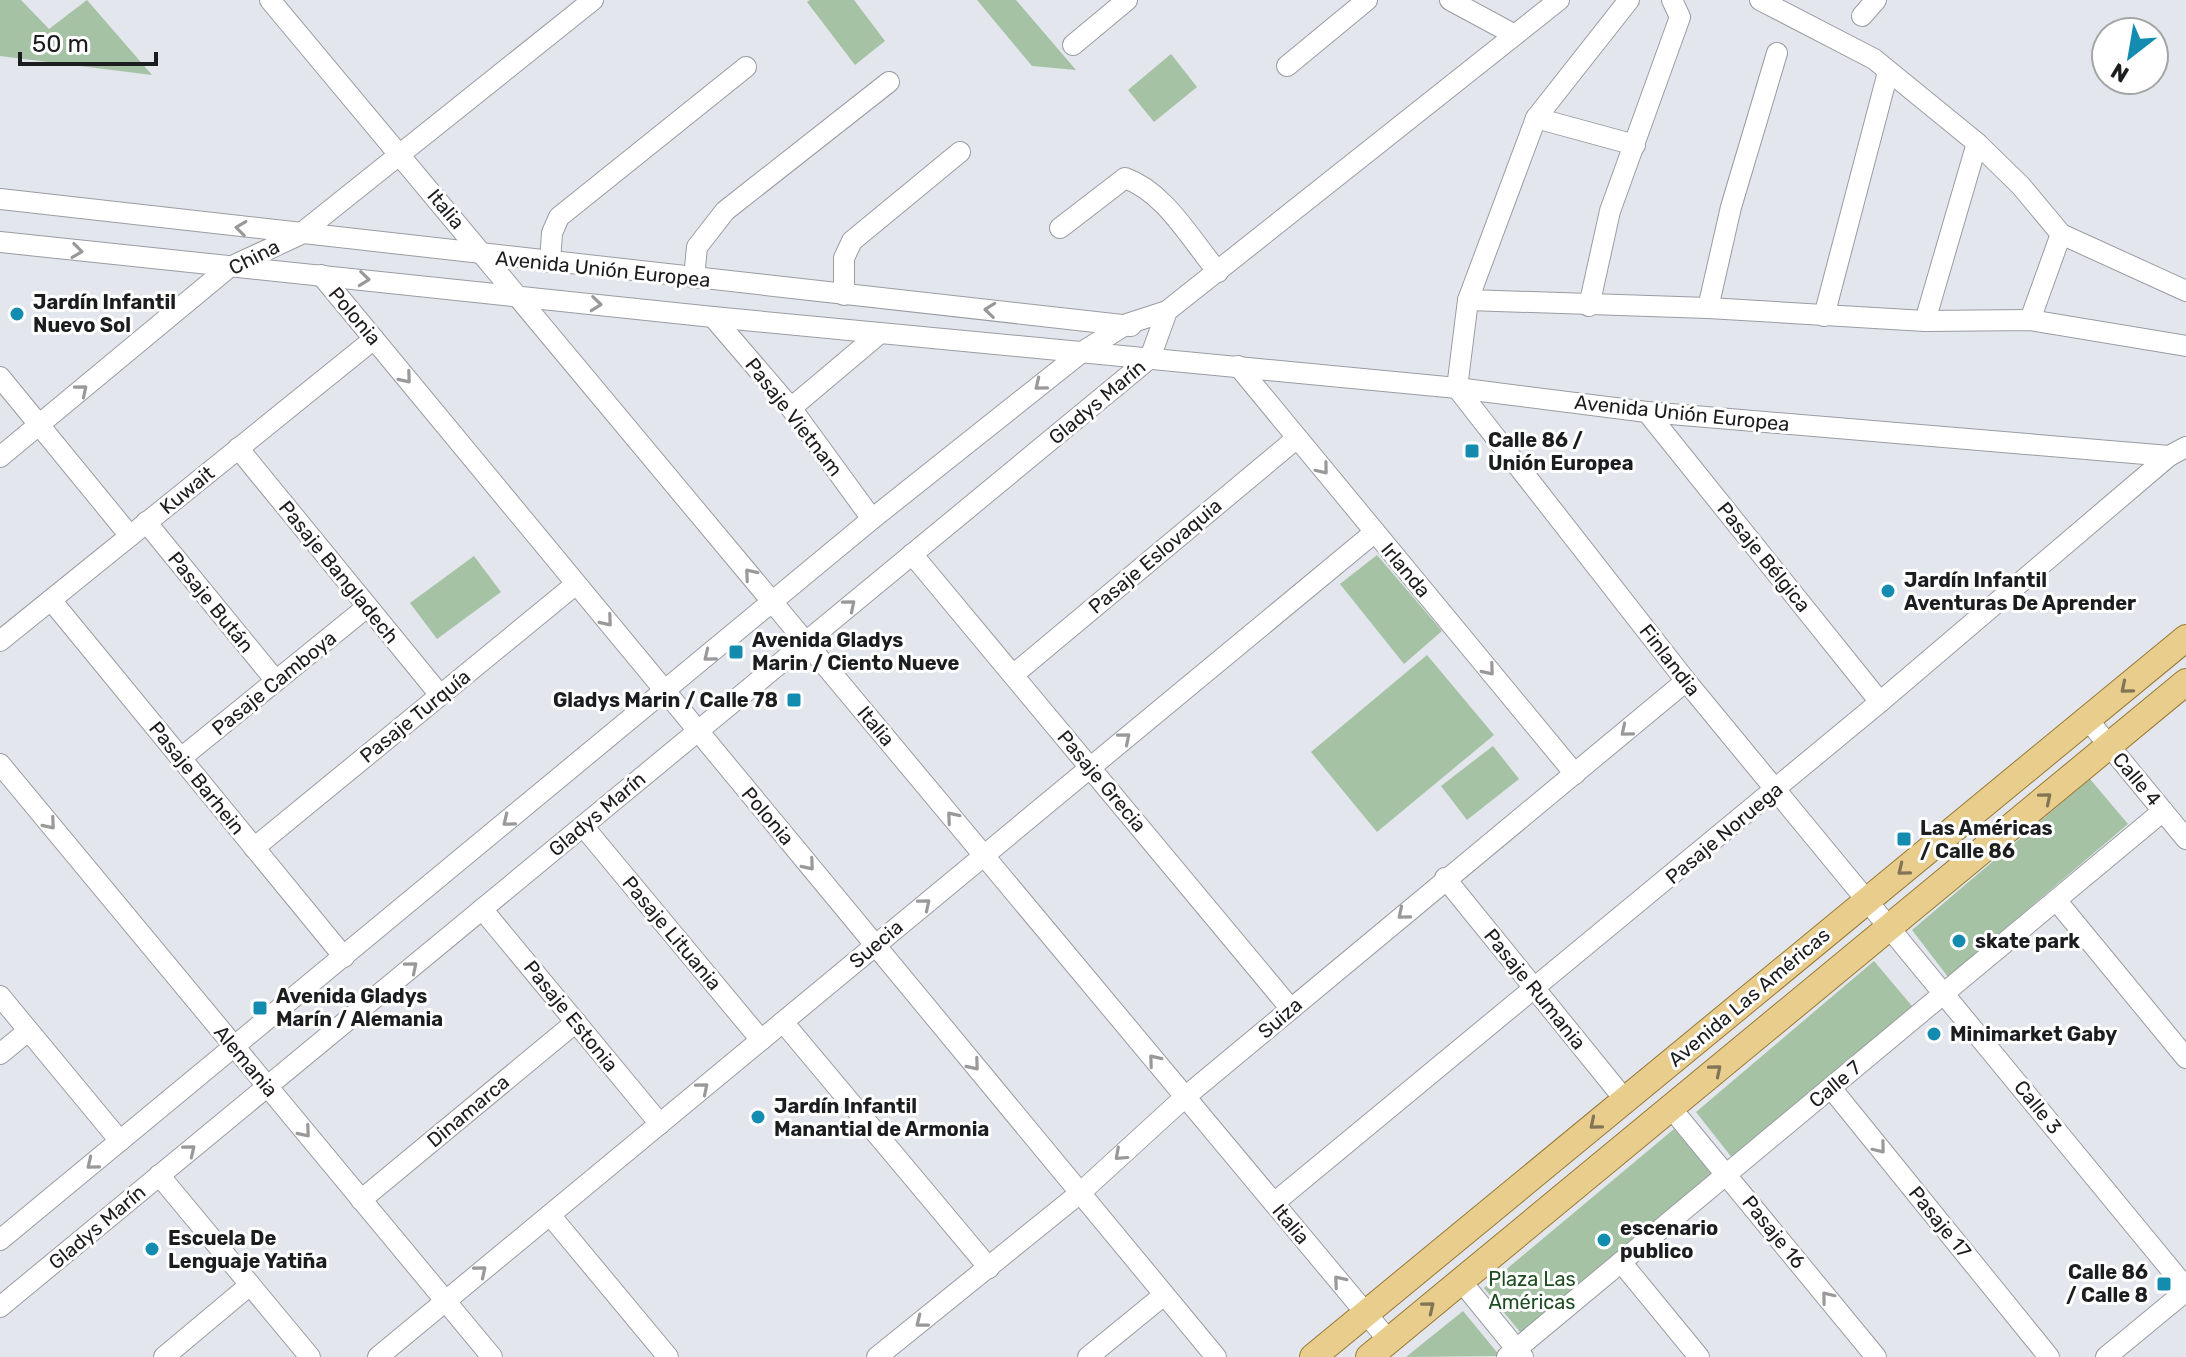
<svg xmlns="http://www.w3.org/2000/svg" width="2186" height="1357" viewBox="0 0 2186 1357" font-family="Rubik,sans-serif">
  <rect width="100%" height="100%" fill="#e3e6ec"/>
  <g fill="#a5c2a5">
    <polygon points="0,0 21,0 49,29 87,0 152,75 0,56"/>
    <polygon points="810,0 854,0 885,41 855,65 807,2"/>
    <polygon points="977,0 1016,0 1076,70 1032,66"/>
    <polygon points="1171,54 1197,87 1154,122 1128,90"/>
    <polygon points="1377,555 1442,631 1404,664 1340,584"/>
    <polygon points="474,556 501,592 437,639 410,603"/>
    <polygon points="1427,655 1494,735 1377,832 1311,752"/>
    <polygon points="1493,746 1519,779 1467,820 1441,786"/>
    <polygon points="2090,779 2128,824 1948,977 1912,930"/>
    <polygon points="1874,961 1912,1006 1733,1159 1696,1112"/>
    <polygon points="1674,1129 1714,1176 1525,1338 1484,1288"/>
    <polygon points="1463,1311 1500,1356 1406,1357"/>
  </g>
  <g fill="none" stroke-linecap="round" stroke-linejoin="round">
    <g stroke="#999ca2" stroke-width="22">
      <g id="minor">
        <polyline points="270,0 1389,1341"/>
        <polyline points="1450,0 1513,34"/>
        <polyline points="1760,0 1874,59 1977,143 2021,186 2061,234 2186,291"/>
        <polyline points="1862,16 1876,0"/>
        <polyline points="1073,45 1127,0"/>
        <polyline points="1287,66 1367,0"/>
        <polyline points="1536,118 1629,0"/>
        <polyline points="0,199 1131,326"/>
        <path d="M1060,228L1125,178C1165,192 1191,240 1218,272"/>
        <polyline points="0,242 713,317 1457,388 1647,412 2169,456"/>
        <polyline points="550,262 552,233 559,217 746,67"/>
        <polyline points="321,275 1216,1357"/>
        <polyline points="694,278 697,247 725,211 889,82"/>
        <polyline points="844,295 844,258 852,241 960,152"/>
        <polyline points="1468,300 1708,308 1925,321 2030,320 2186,346"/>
        <polyline points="1589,306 1610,211 1680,17 1672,0"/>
        <polyline points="1708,308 1731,207 1777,53"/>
        <polyline points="1824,316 1888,72"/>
        <polyline points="713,317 791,408 872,519"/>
        <polyline points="2030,320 2061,234"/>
        <polyline points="1925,321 1977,143"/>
        <polyline points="1238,366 1575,774"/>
        <polyline points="0,377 130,536"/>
        <polyline points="1457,388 1686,681 2186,1288"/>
        <polyline points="1457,388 1468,300 1536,118 1635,145"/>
        <polyline points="791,408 880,333"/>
        <polyline points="1647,412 1880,702"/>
        <polyline points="238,448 440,695"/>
        <polyline points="0,457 228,268 299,235 593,0"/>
        <polyline points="146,522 276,681"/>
        <polyline points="912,554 1291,1009"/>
        <polyline points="51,600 344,957"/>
        <polyline points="0,641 374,339"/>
        <polyline points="1013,675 1297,438"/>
        <polyline points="2088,720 2186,839"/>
        <polyline points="181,758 367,607"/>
        <polyline points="0,764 492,1357"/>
        <polyline points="583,826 761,1040"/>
        <polyline points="254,848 576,584"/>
        <polyline points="1445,878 1625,1100"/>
        <polyline points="2056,900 2186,1058"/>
        <polyline points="482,909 660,1124"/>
        <polyline points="0,996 120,1141"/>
        <polyline points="783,1022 989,1268"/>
        <polyline points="0,1054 28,1031"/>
        <polyline points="1831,1088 2049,1357"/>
        <polyline points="1671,1108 1876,1357"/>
        <polyline points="159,1175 310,1357"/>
        <polyline points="361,1200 576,1022"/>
        <polyline points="1274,1203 1880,702 2169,456 2186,447"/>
        <polyline points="550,1215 668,1357"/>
        <polyline points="0,1240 872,519 1082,352 1127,324 1167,311 1559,0"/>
        <polyline points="1621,1262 1699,1357"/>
        <polyline points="1461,1281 1523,1357"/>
        <polyline points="0,1307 1150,358 1167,311"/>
        <polyline points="164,1357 250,1285"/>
        <polyline points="378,1357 1375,532"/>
        <polyline points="877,1357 1080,1193 1185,1097 1686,681"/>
        <polyline points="1088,1357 1164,1295"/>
        <polyline points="1507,1357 2163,811"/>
        <polyline points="2106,1357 2186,1291"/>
      </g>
    </g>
    <g stroke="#977935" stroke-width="28">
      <g id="major">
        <polyline points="1313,1357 2186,638"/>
        <polyline points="1369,1357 2186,682"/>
      </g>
    </g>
    <use href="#minor" stroke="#fff" stroke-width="20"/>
    <use href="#major" stroke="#e8cd8d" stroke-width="26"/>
  </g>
  <defs><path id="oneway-chevron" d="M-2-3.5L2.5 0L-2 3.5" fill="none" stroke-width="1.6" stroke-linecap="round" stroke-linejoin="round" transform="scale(2)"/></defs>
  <g stroke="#99999a">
    <use href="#oneway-chevron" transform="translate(241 228) rotate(-173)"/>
    <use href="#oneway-chevron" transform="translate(77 251) rotate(7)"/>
    <use href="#oneway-chevron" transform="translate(364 279) rotate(6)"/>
    <use href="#oneway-chevron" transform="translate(596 304) rotate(6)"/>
    <use href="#oneway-chevron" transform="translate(990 310) rotate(-174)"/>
    <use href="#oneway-chevron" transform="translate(406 378) rotate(50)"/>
    <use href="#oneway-chevron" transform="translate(1040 385) rotate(141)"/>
    <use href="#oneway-chevron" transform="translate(82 390) rotate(-40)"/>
    <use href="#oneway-chevron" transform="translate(1323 469) rotate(51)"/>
    <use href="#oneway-chevron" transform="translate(750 574) rotate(-130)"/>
    <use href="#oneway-chevron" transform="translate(850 605) rotate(-40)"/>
    <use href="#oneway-chevron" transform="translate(607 621) rotate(50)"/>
    <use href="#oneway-chevron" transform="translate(709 656) rotate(141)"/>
    <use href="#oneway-chevron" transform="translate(1489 670) rotate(50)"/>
    <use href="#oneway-chevron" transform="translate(1626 731) rotate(140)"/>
    <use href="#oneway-chevron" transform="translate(1125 738) rotate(-40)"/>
    <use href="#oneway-chevron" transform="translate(952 817) rotate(-130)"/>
    <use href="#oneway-chevron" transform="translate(508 821) rotate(141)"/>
    <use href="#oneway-chevron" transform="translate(50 824) rotate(50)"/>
    <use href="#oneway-chevron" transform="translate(809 865) rotate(50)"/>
    <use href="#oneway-chevron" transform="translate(925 904) rotate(-40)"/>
    <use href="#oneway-chevron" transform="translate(1403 914) rotate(140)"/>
    <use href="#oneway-chevron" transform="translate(412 967) rotate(-40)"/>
    <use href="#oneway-chevron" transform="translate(1154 1060) rotate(-130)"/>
    <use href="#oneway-chevron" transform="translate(974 1065) rotate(50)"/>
    <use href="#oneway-chevron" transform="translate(703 1088) rotate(-40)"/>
    <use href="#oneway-chevron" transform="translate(305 1132) rotate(50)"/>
    <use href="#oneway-chevron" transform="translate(1880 1148) rotate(51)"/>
    <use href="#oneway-chevron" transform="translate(190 1150) rotate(-39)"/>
    <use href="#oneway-chevron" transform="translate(1120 1155) rotate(138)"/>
    <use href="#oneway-chevron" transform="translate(92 1164) rotate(141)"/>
    <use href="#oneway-chevron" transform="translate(481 1271) rotate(-40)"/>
    <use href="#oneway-chevron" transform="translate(1339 1281) rotate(-130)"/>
    <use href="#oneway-chevron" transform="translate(1827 1297) rotate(-129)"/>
    <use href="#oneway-chevron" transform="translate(921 1322) rotate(142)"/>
  </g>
  <g stroke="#827556">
    <use href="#oneway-chevron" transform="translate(2126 688) rotate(140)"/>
    <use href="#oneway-chevron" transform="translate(2046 798) rotate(-40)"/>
    <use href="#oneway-chevron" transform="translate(1903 870) rotate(141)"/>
    <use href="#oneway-chevron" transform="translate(1716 1070) rotate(-40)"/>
    <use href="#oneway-chevron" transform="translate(1595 1124) rotate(140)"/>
    <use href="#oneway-chevron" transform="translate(1429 1307) rotate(-39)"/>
  </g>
  <g fill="#148caf" stroke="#fff" stroke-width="3">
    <circle cx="17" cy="314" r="8"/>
    <rect x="1464" y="443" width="16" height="16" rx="4"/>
    <circle cx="1888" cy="591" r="8"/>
    <rect x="728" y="644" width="16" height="16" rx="4"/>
    <rect x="786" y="692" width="16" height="16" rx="4"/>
    <rect x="1896" y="831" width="16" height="16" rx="4"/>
    <circle cx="1959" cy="941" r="8"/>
    <rect x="252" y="1000" width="16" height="16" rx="4"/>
    <circle cx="1934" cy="1034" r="8"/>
    <circle cx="758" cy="1117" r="8"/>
    <circle cx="1604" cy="1240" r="8"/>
    <circle cx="152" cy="1249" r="8"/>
    <rect x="2156" y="1276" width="16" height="16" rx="4"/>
  </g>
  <g text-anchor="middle" stroke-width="6" stroke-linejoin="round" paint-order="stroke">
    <g font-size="20" fill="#1c1d1f" stroke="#fff">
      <text transform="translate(446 209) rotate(50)" y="7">Italia</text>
      <text transform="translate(254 257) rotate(-27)" y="7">China</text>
      <text transform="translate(603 269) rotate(6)" y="7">Avenida Unión Europea</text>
      <text transform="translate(355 316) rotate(50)" y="7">Polonia</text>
      <text transform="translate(1097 402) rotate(-40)" y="7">Gladys Marín</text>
      <text transform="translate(1682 413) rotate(6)" y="7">Avenida Unión Europea</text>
      <text transform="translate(794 417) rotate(52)" y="7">Pasaje Vietnam</text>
      <text transform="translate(187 490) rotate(-39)" y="7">Kuwait</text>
      <text transform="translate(1155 556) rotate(-40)" y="7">Pasaje Eslovaquia</text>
      <text transform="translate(1764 557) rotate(51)" y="7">Pasaje Bélgica</text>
      <text transform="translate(1406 570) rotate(50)" y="7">Irlanda</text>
      <text transform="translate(339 572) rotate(51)" y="7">Pasaje Bangladech</text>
      <text transform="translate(211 602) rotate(51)" y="7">Pasaje Bután</text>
      <text transform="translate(1670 660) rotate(52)" y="7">Finlandia</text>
      <text transform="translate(274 683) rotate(-39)" y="7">Pasaje Camboya</text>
      <text transform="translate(415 716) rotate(-39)" y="7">Pasaje Turquía</text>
      <text transform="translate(876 726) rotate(50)" y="7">Italia</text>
      <text transform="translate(197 778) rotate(51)" y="7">Pasaje Barhein</text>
      <text transform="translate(2137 779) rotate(50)" y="7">Calle 4</text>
      <text transform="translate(1102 781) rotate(50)" y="7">Pasaje Grecia</text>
      <text transform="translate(597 814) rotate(-40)" y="7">Gladys Marín</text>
      <text transform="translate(768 816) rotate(50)" y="7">Polonia</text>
      <text transform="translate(1724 833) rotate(-40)" y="7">Pasaje Noruega</text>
      <text transform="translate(672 933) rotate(50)" y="7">Pasaje Lituania</text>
      <text transform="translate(876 944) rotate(-40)" y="7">Suecia</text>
      <text transform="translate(1535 989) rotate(51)" y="7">Pasaje Rumania</text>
      <text transform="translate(1749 997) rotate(-40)" y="7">Avenida Las Américas</text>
      <text transform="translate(571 1016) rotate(51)" y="7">Pasaje Estonia</text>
      <text transform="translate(1280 1018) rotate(-41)" y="7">Suiza</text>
      <text transform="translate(246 1061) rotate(50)" y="7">Alemania</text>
      <text transform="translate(1835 1084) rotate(-40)" y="7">Calle 7</text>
      <text transform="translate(2038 1107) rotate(51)" y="7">Calle 3</text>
      <text transform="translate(468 1111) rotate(-40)" y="7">Dinamarca</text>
      <text transform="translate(1940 1222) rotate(51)" y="7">Pasaje 17</text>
      <text transform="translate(1291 1224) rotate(50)" y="7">Italia</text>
      <text transform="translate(97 1227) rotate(-40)" y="7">Gladys Marín</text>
      <text transform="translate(1774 1232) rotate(51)" y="7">Pasaje 16</text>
    </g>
    <g font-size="20" font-weight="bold" fill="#1c1d1f" stroke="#fff" text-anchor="start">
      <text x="33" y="309">Jardín Infantil<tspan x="33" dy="23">Nuevo Sol</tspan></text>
      <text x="1488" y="447">Calle 86 /<tspan x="1488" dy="23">Unión Europea</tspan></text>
      <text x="1904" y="587">Jardín Infantil<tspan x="1904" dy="23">Aventuras De Aprender</tspan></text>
      <text x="752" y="647">Avenida Gladys<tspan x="752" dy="23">Marin / Ciento Nueve</tspan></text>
      <text x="778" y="707" text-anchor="end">Gladys Marin / Calle 78</text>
      <text x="1920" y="835">Las Américas<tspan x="1920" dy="23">/ Calle 86</tspan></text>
      <text x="1975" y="948">skate park</text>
      <text x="276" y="1003">Avenida Gladys<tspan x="276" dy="23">Marín / Alemania</tspan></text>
      <text x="1950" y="1041">Minimarket Gaby</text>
      <text x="774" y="1113">Jardín Infantil<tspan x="774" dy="23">Manantial de Armonia</tspan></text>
      <text x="1620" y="1235">escenario<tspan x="1620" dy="23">publico</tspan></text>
      <text x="168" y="1245">Escuela De<tspan x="168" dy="23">Lenguaje Yatiña</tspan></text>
      <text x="2148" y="1279" text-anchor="end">Calle 86<tspan x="2148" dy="23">/ Calle 8</tspan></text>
    </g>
    <g font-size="20" fill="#1e4c21" stroke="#fff">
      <text x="1532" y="1286">Plaza Las<tspan x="1532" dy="23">Américas</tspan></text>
    </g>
  </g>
  <g transform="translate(2130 56) rotate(211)"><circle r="38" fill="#ffffff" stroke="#a4a5a5" stroke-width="2"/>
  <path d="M0-6L14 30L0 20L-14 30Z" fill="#148caf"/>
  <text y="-12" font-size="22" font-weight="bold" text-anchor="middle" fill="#1c1d1f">N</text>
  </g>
  <path d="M20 52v12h136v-12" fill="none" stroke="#1c1d1f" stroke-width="4"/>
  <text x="32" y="52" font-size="24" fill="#1c1d1f" stroke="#ffffff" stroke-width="6" paint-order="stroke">50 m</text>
</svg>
